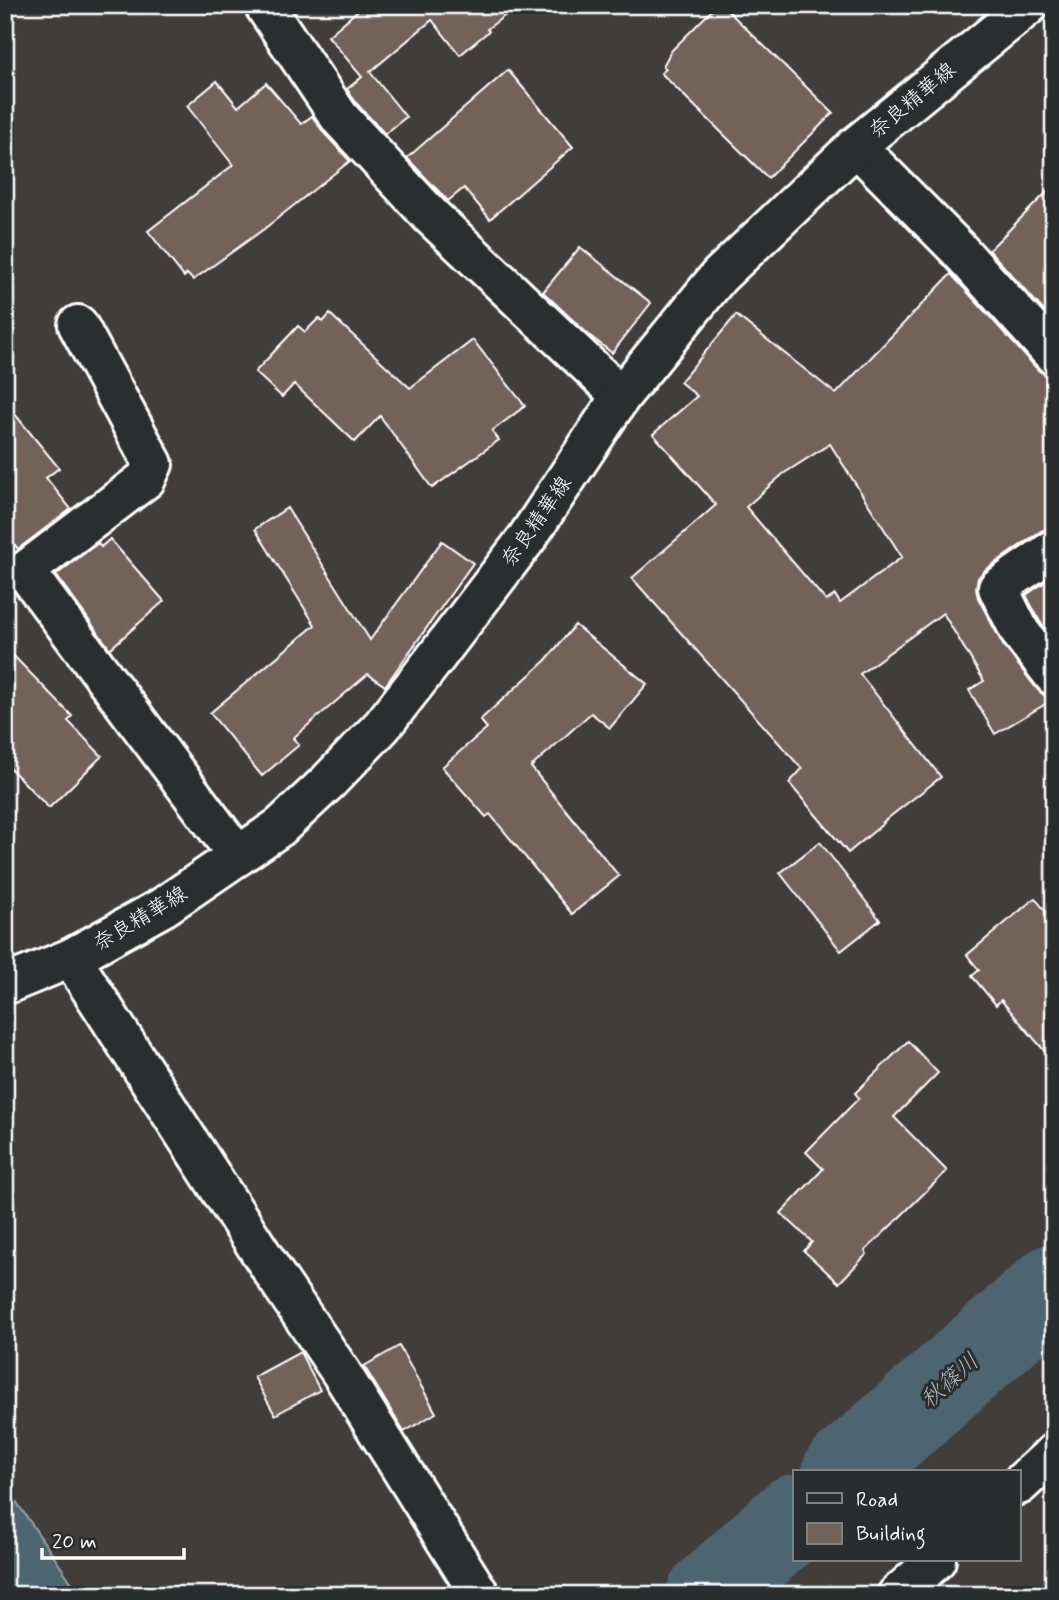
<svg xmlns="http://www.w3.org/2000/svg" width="1059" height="1600" viewBox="0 0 1059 1600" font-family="Mynerve,'Klee One',sans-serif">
  <rect width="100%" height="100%" fill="#403d3b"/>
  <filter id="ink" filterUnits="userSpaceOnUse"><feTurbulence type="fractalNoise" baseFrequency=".0143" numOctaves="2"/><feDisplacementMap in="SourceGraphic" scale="14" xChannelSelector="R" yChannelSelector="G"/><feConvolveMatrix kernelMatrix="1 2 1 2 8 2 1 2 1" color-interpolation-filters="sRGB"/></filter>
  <g filter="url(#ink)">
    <polygon fill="#4d6571" stroke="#94a3aa" stroke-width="2" points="5,1485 80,1595 5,1595"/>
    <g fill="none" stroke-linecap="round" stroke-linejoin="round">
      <g stroke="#4d6571" stroke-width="86">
        <polyline points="845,1472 1054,1287"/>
        <polyline points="709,1595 795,1517"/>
      </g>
    </g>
    <g fill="#73625a" stroke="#fff" stroke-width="2" fill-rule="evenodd">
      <polygon points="364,5 519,5 487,29 489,31 460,55 432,20 370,72 406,117 385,134 357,104 347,89 362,77 328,36"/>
      <polygon points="717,5 722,5 833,113 768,178 661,73 666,69 663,66 671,51"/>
      <polygon points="508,70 573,147 490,219 464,188 448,201 407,158"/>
      <polygon points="217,81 238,107 266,83 301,124 312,116 324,133 350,161 264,229 193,280 187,274 184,277 148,231 233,165 187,106"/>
      <polygon points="1054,185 1054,322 989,250"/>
      <polygon points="580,247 651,303 612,353 590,336 543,292"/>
      <path d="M951,274L1038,370L1047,376H1054V527L1041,531L985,570L978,578L976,588L978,598L1003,645L1037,689L1045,696L1054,697V699L995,734L969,690L984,681L943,613L860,674L941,777L883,822L884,823L848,853L789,783L802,769L632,578L716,505L653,434L697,396L680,382L736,315L836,394ZM830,444L902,557L840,603L835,595L826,601L746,507L783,474Z"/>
      <polygon points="330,314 410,388 473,340 525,406 492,431 499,440 432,488 380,416 355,442 294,384 282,397 255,372 298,326 305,332 319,318 323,322"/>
      <polygon points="5,402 59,468 46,478 71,509 18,549 5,533"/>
      <polygon points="287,508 370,640 442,541 473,563 385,686 368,674 293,738 299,745 262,776 210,713 315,625 255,529"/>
      <polygon points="110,539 164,601 110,649 56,575 98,543 101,547"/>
      <polygon points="1054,576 1054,640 1039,620 1026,595"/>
      <polygon points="575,625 647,684 610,728 591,713 531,767 619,876 572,914 490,814 486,817 442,767 487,728 480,720 546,660"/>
      <polygon points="5,647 72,716 68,721 102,756 49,808 5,763"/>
      <polygon points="820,842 880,920 841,951 780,873"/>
      <polygon points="1035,898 1054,922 1054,1062 1001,1000 996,1005 972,976 979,970 967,955"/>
      <polygon points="908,1041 938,1073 894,1117 947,1171 865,1251 867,1254 839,1283 804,1251 812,1242 781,1213 823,1169 806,1152 859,1098 855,1093"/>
      <polygon points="399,1346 436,1413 404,1432 364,1366"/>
      <polygon points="300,1352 320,1390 275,1415 254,1377"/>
    </g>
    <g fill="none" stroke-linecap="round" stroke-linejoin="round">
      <g stroke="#fff" stroke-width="44">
        <g id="minor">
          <polyline points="264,5 340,118 430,215 621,396"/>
          <polyline points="856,146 959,250 1054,355"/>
          <polyline points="78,325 153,464 146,479 25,571 238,856"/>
          <polyline points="1054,549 998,588 1020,632 1054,676"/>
          <polyline points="71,958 277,1278 342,1374 480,1595"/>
        </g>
      </g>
      <g stroke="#fff" stroke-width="44">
        <g id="major">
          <polyline points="5,985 71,958 163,907 280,827 328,782 382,726 433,661 527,538 621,396 719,276 856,146 1029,5"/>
          <polyline points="1019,1485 1054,1453"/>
          <polyline points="897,1595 936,1560"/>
        </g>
      </g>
      <use href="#minor" stroke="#2a2d2e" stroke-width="38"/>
      <use href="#major" stroke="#2a2d2e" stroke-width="38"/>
    </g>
  </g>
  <g text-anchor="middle" stroke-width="6" stroke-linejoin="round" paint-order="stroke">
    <g font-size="21" fill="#fff" stroke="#2a2d2e">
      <text transform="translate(912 100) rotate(-40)" y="7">奈良精華線</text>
      <text transform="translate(536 521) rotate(-55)" y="7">奈良精華線</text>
      <text transform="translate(140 918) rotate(-31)" y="7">奈良精華線</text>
    </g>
    <g font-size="23" font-style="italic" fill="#afbabf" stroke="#2a2d2e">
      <text transform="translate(949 1380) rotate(-42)" y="8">秋篠川</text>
    </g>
  </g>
  <rect width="1059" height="1600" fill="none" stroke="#2a2d2e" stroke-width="28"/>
  <rect x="14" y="14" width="1031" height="1572" fill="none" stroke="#fff" stroke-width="2.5" filter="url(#ink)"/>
  <rect x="793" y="1470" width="228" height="91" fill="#2a2d2e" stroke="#7f8182" stroke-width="2"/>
  <rect x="807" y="1493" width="35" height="10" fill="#2a2d2e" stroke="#7f8182" stroke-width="2"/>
  <text x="856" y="1506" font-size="21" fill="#ffffff">Road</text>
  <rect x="807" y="1523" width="35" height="21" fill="#73625a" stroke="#7f8182" stroke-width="2"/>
  <text x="856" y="1540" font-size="21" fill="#ffffff">Building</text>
  <path d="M42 1548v10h142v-10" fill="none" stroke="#ffffff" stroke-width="3.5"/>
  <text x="52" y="1548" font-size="21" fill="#ffffff" stroke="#2a2d2e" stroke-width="5" paint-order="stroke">20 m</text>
</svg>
